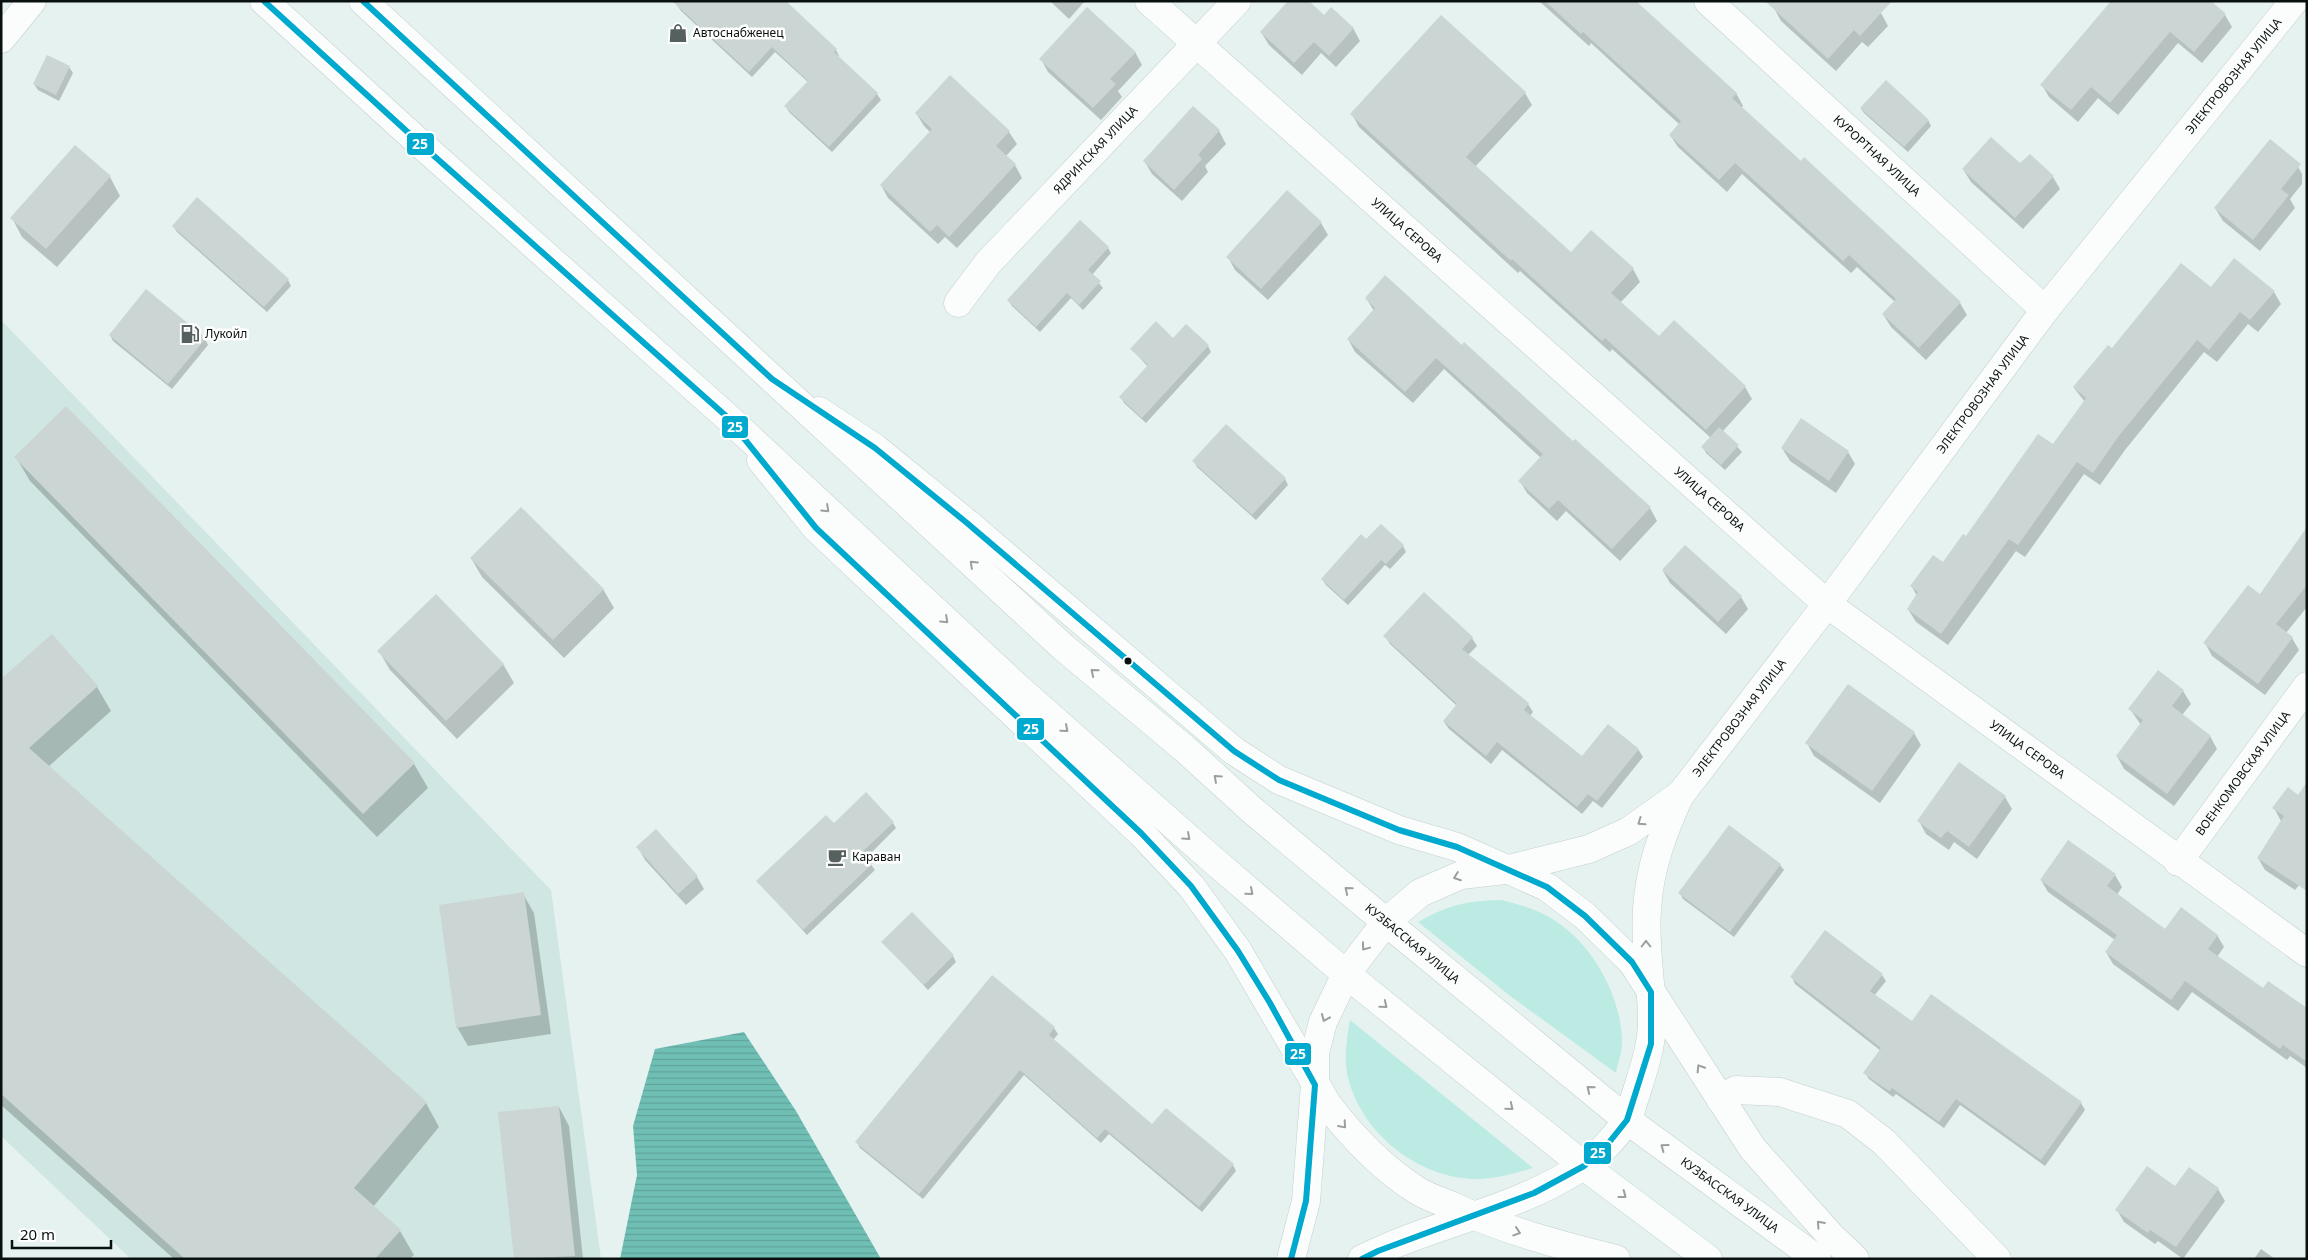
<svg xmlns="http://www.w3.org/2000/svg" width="2308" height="1260" viewBox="0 0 2308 1260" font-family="'Noto Sans',sans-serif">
  <defs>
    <pattern id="water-rules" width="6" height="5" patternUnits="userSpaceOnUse" patternTransform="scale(1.25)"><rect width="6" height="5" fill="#70bfb4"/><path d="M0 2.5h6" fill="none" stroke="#60a39a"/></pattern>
  </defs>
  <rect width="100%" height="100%" fill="#e5f2f0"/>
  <polygon fill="#d0e6e2" points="1,320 551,890 601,1259 131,1259 1,1136"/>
  <g fill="#bcebe3">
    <path d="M1501,900C1521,905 1540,910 1557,922C1594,947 1620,995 1622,1039C1623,1050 1618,1062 1616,1073L1509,995L1418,922C1449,905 1465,901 1501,900Z"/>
    <path d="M1350,1020L1533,1168C1516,1173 1499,1178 1481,1179C1420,1181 1359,1133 1347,1073C1344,1055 1347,1037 1350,1020Z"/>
  </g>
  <polygon fill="url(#water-rules)" points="744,1032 796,1111 881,1259 620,1259 637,1175 633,1126 655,1049"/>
  <g fill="#0003">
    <polygon points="1050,1 1085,1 1069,19"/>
    <polygon points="1539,1 1634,1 1736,93 1743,106 1741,108 1960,303 1967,315 1926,360 1891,327 1883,314 1895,302 1857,267 1851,273 1742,174 1727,192 1678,147 1670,135 1680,125 1591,43 1589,46"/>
    <polygon points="1868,1 1881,13 1888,26 1868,47 1862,42 1836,71 1781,21 1774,8"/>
    <polygon points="2110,4 2225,15 2232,27 2202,63 2178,43 2118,115 2098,98 2078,122 2049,97 2042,85"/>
    <polygon points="677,5 836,50 839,56 838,57 877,94 881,100 832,152 789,112 786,106 808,82 775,52 752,77 681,11"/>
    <polygon points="1324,17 1353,28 1360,41 1336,67 1321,53 1302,75 1269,45 1261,32"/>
    <polygon points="1135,52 1142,65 1118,91 1122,97 1101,120 1048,72 1041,59"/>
    <polygon points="69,67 73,73 59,101 38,90 34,84"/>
    <polygon points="1525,93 1532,105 1475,167 1571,254 1633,269 1640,282 1620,303 1659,338 1745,387 1752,399 1723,431 1742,452 1725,470 1706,453 1703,447 1711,438 1612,349 1610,352 1520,271 1518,273 1359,127 1352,114"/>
    <polygon points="1861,109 1928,120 1931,126 1908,152 1865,114"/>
    <polygon points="916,113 1009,132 1017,144 1006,156 1015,165 1022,178 957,248 945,237 938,244 888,198 881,185 930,132 924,126"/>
    <polygon points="1219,131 1226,144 1205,166 1208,172 1182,201 1152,174 1145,162"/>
    <polygon points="2295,161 2302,174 2302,184 2290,199 2295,208 2260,251 2223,221 2215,208"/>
    <polygon points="2021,165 2053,177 2060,189 2023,229 1971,182 1963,169"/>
    <polygon points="110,177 120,196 57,267 22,237 12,218"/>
    <polygon points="1321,223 1328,235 1268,300 1235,270 1228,257"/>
    <polygon points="173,226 288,280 291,286 267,312 177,232"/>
    <polygon points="1108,248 1111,253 1092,275 1103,288 1083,310 1071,298 1040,332 1012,306 1008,300"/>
    <polygon points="2211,289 2274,292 2281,304 2258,332 2248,324 2217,362 2204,352 2125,450 2100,485 2084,474 2025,557 2016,551 1948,645 1916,622 1908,609 1917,596 1912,587 1943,564 2053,446 2085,402 2074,388 2113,350"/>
    <polygon points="1366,298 1573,443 1650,508 1657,521 1620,561 1566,511 1557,521 1527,493 1520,481 1541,458 1444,369 1413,403 1355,352 1348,339 1374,311"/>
    <polygon points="110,335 205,339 208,345 172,389 113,341"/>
    <polygon points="1173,340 1208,346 1211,352 1146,423 1124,403 1121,397 1148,367 1132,349"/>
    <polygon points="1782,448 1848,452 1855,464 1836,493 1790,461"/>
    <polygon points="16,457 414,764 428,788 377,837 30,481"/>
    <polygon points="1194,461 1285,479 1288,485 1256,520 1197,467"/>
    <polygon points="2307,529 2307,607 2286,633 2292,638 2299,650 2265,695 2212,656 2205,643 2260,596"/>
    <polygon points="1366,541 1403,546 1406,552 1390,569 1385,565 1348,605 1326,585 1322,579"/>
    <polygon points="471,558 603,589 614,608 564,658 482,577"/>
    <polygon points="1663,571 1741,597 1748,609 1726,634 1670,583"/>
    <polygon points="1385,636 1472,638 1477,646 1468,655 1528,704 1533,712 1530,716 1582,758 1638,749 1643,757 1602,808 1593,801 1582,814 1502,750 1491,764 1449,729 1444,722 1457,706 1390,644"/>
    <polygon points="379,651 503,664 514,683 457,739 390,670"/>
    <polygon points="2164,677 2183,691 2191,704 2182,715 2210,736 2217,749 2174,806 2124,769 2117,756 2141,725 2130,709"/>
    <polygon points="1,681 97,687 111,711 48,767 426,1103 439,1127 373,1207 400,1231 414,1255 410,1259 174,1259 1,1105"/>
    <polygon points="1914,733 1921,745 1880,803 1814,756 1807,743"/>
    <polygon points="2288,788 2307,875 2295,890 2265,870 2258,858 2281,821 2274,808"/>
    <polygon points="2005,797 2012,809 1977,859 1954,842 1949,850 1926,834 1919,821"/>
    <polygon points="893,823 896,828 866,858 875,870 807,935 758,882 834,824"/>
    <polygon points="2069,842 2115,875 2122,887 2117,895 2166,930 2217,935 2224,947 2217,957 2263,990 2307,1010 2307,1068 2290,1056 2287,1060 2192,992 2178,1011 2113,964 2106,952 2115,940 2048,892 2041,880"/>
    <polygon points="638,847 697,877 704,889 686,905 645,860"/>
    <polygon points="1780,865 1784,870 1734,937 1683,899 1680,893"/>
    <polygon points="523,894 534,913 551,1034 468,1046 457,1027"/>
    <polygon points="883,942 953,956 956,962 928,990"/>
    <polygon points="1882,975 1886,981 1874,996 1912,1023 1932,996 2081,1103 2085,1110 2045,1166 1960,1105 1944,1128 1896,1094 1893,1097 1869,1079 1865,1073 1881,1051 1795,984 1792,977"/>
    <polygon points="997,982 1054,1028 1058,1034 1053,1040 1153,1126 1233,1165 1236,1171 1202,1212 1109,1134 1101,1143 1024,1075 923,1199 860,1148 857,1142"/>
    <polygon points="559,1107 569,1126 583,1259 515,1259"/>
    <polygon points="2175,1188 2218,1189 2225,1201 2183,1259 2158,1241 2155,1244 2124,1222 2117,1210"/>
    <polygon points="2261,1249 2275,1259 2254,1259"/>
  </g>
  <g fill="#cbd5d3">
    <polygon points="672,1 786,1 837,49 834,52 878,93 829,147 784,106 808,81 772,47 749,72"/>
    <polygon points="1288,1 1309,1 1324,15 1331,7 1354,28 1329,56 1314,42 1294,63 1260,32"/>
    <polygon points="1545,1 1636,1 1737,93 1732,98 1801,161 1804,157 1961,302 1919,348 1882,314 1896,299 1849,255 1843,261 1735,163 1719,180 1669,135 1681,121 1583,32 1581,34"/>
    <polygon points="1765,1 1892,1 1860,36 1854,30 1828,59"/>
    <polygon points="2111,1 2211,1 2226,14 2194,52 2170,32 2110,103 2091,87 2071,110 2040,85"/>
    <polygon points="1087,7 1136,52 1110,79 1116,84 1093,108 1039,59"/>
    <polygon points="1441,15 1526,92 1466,157 1571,252 1591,230 1634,268 1611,293 1659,336 1674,320 1746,386 1706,430 1605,338 1602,341 1512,259 1511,261 1350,114"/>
    <polygon points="47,55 70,66 56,95 33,84"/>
    <polygon points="950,75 1010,131 996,146 1016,164 949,237 937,225 930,232 880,185 932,129 915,113"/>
    <polygon points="1886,80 1929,120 1904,147 1860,108"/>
    <polygon points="1193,106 1220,130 1198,155 1202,159 1174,190 1143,161"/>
    <polygon points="1991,137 2020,163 2030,154 2054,176 2015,218 1962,169"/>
    <polygon points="2270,139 2301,164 2281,189 2289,195 2253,240 2214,208"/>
    <polygon points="75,145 111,176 46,249 10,218"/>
    <polygon points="1287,190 1322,222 1261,289 1226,257"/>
    <polygon points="197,197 289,279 264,307 172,226"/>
    <polygon points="1080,220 1109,247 1088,270 1101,281 1079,305 1067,293 1036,327 1007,300"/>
    <polygon points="2234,258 2275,291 2250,320 2240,312 2209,350 2197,340 2118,437 2093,473 2077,462 2018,545 2009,539 1941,634 1907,609 1918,592 1910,586 1933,555 1943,562 1963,534 1966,536 2038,434 2053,444 2086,398 2073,387 2108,345 2112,348 2181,263 2211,287"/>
    <polygon points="1385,275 1462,345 1464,342 1573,441 1575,439 1651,507 1612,549 1558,500 1549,509 1518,481 1543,454 1436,358 1405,392 1347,339 1375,308 1365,298"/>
    <polygon points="146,289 206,338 168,384 109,335"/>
    <polygon points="1156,321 1173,338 1186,324 1209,345 1142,418 1119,397 1148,365 1130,349"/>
    <polygon points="66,406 415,763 363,814 14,457"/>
    <polygon points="1801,418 1849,451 1829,481 1781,448"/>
    <polygon points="1226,424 1286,478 1252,515 1192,461"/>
    <polygon points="1719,427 1739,445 1721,465 1701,447"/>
    <polygon points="521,507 604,589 553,640 470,558"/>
    <polygon points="1381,524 1404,545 1386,564 1381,560 1344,600 1321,579 1361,534 1366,539"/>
    <polygon points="2307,527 2307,585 2276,624 2293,637 2258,684 2203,643 2248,585 2260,594"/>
    <polygon points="1685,545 1742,596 1718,622 1662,570"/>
    <polygon points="1424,592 1473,637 1462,649 1529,703 1524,710 1582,756 1608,724 1639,749 1597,801 1588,794 1577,807 1497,742 1486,756 1443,721 1457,704 1383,636"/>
    <polygon points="436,594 504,664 446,721 377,651"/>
    <polygon points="52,634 98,686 29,748 427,1102 354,1188 401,1230 375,1259 185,1259 1,1094 1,679"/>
    <polygon points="2158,670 2184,690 2172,706 2211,736 2167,794 2116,756 2143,720 2128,709"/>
    <polygon points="1848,684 1915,732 1872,791 1805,743"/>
    <polygon points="1959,762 2006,796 1969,847 1947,831 1941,838 1917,821"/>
    <polygon points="2307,782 2307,891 2257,858 2284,816 2272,808 2288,787 2298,795"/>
    <polygon points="866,792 894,822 862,852 873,863 803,930 756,881 826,815 834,823"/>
    <polygon points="1729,825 1781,864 1730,932 1678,893"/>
    <polygon points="656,829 698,876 678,894 636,847"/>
    <polygon points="2068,840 2116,874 2107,886 2165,929 2181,907 2218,935 2208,949 2263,988 2268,981 2307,1008 2307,1062 2283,1045 2280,1049 2185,981 2171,1000 2105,952 2117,935 2040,880"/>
    <polygon points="524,892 541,1015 456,1028 439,905"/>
    <polygon points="912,912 954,955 924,985 881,942"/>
    <polygon points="1825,930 1883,974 1870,991 1912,1021 1931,994 2082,1102 2041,1160 1956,1099 1939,1122 1892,1088 1889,1091 1863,1073 1881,1048 1790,977"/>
    <polygon points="992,975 1055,1027 1049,1035 1152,1124 1166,1108 1234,1164 1199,1207 1105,1129 1097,1138 1020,1070 919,1194 855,1142"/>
    <polygon points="559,1106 575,1256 514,1259 498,1112"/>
    <polygon points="2147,1166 2175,1186 2189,1167 2219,1188 2176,1247 2150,1230 2148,1233 2115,1210"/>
  </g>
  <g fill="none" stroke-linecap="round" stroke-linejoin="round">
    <g stroke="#c4cfcd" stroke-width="29">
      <g id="street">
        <path id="s1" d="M1149,1L1827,604L2307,953"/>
        <path id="s2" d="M1708,1L2045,310"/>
        <polyline points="1,39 32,1"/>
        <path id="s3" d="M958,303L988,263L1237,1"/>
        <path id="s4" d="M1681,794L1827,604L2045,310L2294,1"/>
        <path id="s5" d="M2178,862L2307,686"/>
        <polyline points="1720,1099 1736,1090 1780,1092 1848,1114 1884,1142 1997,1259"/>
      </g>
    </g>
    <g stroke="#c4cfcd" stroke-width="29">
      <g id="secondary">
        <polyline points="819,411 875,448 967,523 1234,751 1279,780 1399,830 1457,847 1547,887 1585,916 1632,962 1753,1149 1830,1235 1855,1259"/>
        <path d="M761,460L816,528L1141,833L1191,886L1238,951L1328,1105C1353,1138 1383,1169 1418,1191C1428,1197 1440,1201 1450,1205C1503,1230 1559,1245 1616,1259"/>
        <polyline points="1291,1259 1306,1201 1315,1085 1315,1053 1323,1022 1346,974 1386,922 1420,893 1461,875 1505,870 1589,849 1629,831 1681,794"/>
        <path d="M1362,1259C1433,1223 1515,1211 1581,1167C1598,1156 1615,1138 1626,1121C1631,1115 1632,1104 1635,1097C1643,1071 1652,1047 1652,1020C1652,983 1644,947 1647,910C1649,869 1663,832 1680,795"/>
      </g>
    </g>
    <g stroke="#c4cfcd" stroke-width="29">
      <g id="primary">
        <polyline points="264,1 424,147 726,416 1017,687 1213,860 1346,974 1584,1166 1708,1259"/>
        <path id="s6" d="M363,1L1063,647L1185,749L1253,811L1386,922L1627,1120L1817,1259"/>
      </g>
    </g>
    <use href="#street" stroke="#fbfdfd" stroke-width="28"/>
    <use href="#secondary" stroke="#fbfdfd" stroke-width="28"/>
    <use href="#primary" stroke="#fbfdfd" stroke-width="28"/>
    <g stroke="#fff" stroke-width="10">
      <g id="bus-1">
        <polyline points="264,1 424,147 726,416 816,528 1141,833 1191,886 1238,951 1270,1003 1315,1085 1306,1201 1291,1259"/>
        <polyline points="363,1 772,379 875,448 967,523 1234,751 1279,780 1399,830 1457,847 1547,887 1585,916 1632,962 1651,992 1651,1044 1627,1120 1607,1145 1584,1166 1534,1193 1378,1251 1362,1259"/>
      </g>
    </g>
    <use href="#bus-1" stroke="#00a9ce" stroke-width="6"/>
  </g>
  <defs><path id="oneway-chevron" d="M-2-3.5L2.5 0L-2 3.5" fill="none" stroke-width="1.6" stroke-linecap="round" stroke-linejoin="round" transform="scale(1.25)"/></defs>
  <g stroke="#9a9f9e">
    <use href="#oneway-chevron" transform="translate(826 509) rotate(43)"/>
    <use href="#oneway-chevron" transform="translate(973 564) rotate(-137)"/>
    <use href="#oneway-chevron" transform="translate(945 620) rotate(43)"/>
    <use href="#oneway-chevron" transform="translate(1094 672) rotate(-141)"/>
    <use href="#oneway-chevron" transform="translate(1065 729) rotate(41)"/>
    <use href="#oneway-chevron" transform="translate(1217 778) rotate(-138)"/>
    <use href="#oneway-chevron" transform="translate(1641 822) rotate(145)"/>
    <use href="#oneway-chevron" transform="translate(1187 837) rotate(42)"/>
    <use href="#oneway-chevron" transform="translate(1457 877) rotate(160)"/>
    <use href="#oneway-chevron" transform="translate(1348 890) rotate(-140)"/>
    <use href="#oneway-chevron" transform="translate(1250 892) rotate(41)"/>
    <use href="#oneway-chevron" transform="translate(1646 944) rotate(-90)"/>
    <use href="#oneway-chevron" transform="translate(1365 947) rotate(127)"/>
    <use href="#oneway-chevron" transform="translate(1384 1005) rotate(39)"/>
    <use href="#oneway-chevron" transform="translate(1325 1018) rotate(113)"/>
    <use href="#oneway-chevron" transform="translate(1700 1068) rotate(-122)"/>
    <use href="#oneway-chevron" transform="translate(1590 1089) rotate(-141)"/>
    <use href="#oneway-chevron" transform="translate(1510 1107) rotate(39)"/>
    <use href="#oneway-chevron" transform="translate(1343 1125) rotate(49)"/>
    <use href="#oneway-chevron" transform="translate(1664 1147) rotate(-144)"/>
    <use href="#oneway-chevron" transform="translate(1623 1195) rotate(37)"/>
    <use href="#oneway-chevron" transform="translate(1820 1224) rotate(-132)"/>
    <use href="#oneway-chevron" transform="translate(1517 1232) rotate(18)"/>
  </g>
  <defs>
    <g id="shop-bare" transform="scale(1.5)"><path d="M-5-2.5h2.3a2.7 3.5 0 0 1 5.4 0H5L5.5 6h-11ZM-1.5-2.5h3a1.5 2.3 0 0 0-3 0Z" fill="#56605e" stroke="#fff" stroke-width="2.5" paint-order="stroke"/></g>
    <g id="fuel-bare" transform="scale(1.5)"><path d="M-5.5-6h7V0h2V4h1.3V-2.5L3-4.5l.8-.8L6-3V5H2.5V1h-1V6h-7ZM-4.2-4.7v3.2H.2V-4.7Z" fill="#56605e" stroke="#fff" stroke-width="2.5" paint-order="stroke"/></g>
    <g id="cafe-bare" transform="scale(1.5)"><path d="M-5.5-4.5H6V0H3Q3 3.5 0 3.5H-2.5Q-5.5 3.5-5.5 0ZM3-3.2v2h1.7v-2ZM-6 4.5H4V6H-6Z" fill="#56605e" stroke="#fff" stroke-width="2.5" paint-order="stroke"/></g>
  </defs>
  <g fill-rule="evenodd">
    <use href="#shop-bare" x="678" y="33"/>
    <use href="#fuel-bare" x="190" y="334"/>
    <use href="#cafe-bare" x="837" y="857"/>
  </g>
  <circle fill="#091110" stroke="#fff" stroke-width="2" cx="1128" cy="661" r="4.5"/>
  <g text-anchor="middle" stroke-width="5" stroke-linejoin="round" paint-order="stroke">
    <g font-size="12" fill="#091110" stroke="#fff" text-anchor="start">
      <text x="693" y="37">Автоснабженец</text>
      <text x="205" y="338">Лукойл</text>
      <text x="852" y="861">Караван</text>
    </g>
    <g font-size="12" fill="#091110" stroke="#fff">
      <text dy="4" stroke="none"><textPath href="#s4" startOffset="906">ЭЛЕКТРОВОЗНАЯ УЛИЦА</textPath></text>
      <text dy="4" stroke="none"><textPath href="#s3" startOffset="206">ЯДРИНСКАЯ УЛИЦА</textPath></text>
      <text dy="4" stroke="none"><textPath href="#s2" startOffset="229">КУРОРТНАЯ УЛИЦА</textPath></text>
      <text dy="4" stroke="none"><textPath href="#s1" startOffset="345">УЛИЦА СЕРОВА</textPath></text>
      <text dy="4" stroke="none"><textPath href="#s4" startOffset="501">ЭЛЕКТРОВОЗНАЯ УЛИЦА</textPath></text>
      <text dy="4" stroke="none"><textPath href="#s1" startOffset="750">УЛИЦА СЕРОВА</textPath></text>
      <text dy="4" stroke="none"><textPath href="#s4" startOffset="96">ЭЛЕКТРОВОЗНАЯ УЛИЦА</textPath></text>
      <text dy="4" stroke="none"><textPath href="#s1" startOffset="1155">УЛИЦА СЕРОВА</textPath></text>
      <text dy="4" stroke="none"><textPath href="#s5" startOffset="110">ВОЕНКОМОВСКАЯ УЛИЦА</textPath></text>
      <text dy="4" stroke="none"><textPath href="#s6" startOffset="1411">КУЗБАССКАЯ УЛИЦА</textPath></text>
      <text dy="4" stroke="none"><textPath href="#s6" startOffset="1816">КУЗБАССКАЯ УЛИЦА</textPath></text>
    </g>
  </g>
  <g stroke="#fff" stroke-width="2">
    <rect x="406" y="132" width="29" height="24" rx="5" fill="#00a9ce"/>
    <rect x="721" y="415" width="28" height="24" rx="5" fill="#00a9ce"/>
    <rect x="1016" y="717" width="29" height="24" rx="5" fill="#00a9ce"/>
    <rect x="1284" y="1042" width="28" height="24" rx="5" fill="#00a9ce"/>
    <rect x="1583" y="1141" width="29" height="24" rx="5" fill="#00a9ce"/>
  </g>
  <g font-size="14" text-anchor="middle" font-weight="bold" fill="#fff">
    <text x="420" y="149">25</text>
    <text x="735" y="432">25</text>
    <text x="1031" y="734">25</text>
    <text x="1298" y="1059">25</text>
    <text x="1598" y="1158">25</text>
  </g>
  <rect width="2308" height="1260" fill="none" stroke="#091110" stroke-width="5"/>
  <path d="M12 1240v8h99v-8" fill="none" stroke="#091110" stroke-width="2.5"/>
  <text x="20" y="1240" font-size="15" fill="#091110" stroke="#ffffff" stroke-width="4" paint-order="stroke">20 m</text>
</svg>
